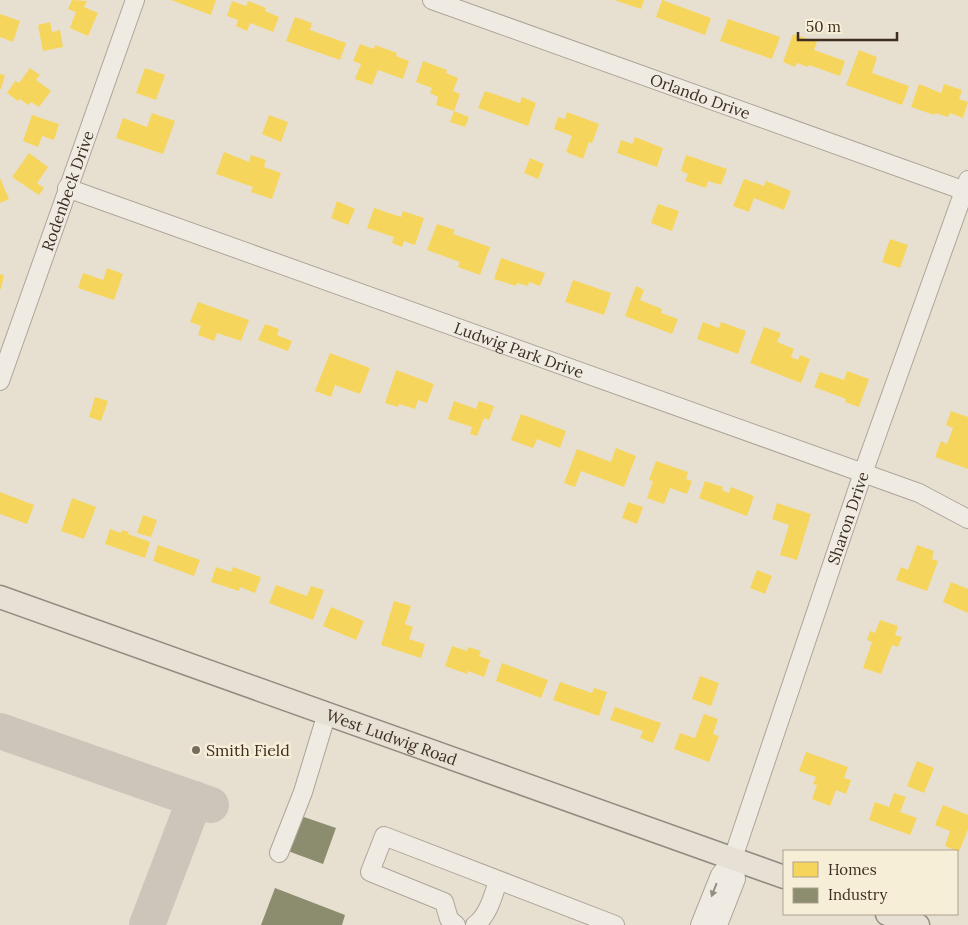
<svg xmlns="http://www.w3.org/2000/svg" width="968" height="925" viewBox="0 0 968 925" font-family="Lora,serif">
  <rect width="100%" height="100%" fill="#e7e0d1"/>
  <g fill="#f6d55c">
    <polygon points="72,0 87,1 84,7 98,13 88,36 70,28 76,12 68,9"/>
    <polygon points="171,0 216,0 211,15"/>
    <polygon points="614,0 644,0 641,9"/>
    <polygon points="662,0 711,18 705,35 656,17"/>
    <polygon points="232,1 246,6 248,1 266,8 265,11 279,17 273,32 250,23 247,31 236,26 238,20 227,16"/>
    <polygon points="0,14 20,21 13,42 0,37"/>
    <polygon points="295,17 312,23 310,30 346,43 340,60 286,41"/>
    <polygon points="728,19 780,37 772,59 720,41"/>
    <polygon points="50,22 52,32 60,30 63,47 43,51 38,25"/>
    <polygon points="793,34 817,42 814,50 845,61 840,76 809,65 808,67 797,63 795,67 783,62"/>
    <polygon points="360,44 374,49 375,45 397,53 396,56 409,61 403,79 378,70 372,85 355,79 361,64 353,61"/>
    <polygon points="859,50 877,57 872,73 909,86 902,105 846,85"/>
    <polygon points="423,61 447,70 446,73 458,78 453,91 460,94 454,111 436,105 438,97 430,93 432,88 416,82"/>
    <polygon points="30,68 40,75 36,80 51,91 39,107 31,102 28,105 20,99 18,101 7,93 15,81 19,83"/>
    <polygon points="145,68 165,75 156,100 136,93"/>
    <polygon points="0,74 5,75 1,89 0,89"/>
    <polygon points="919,84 941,93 944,84 962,90 959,99 968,102 963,118 950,113 948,117 935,113 934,115 911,107"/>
    <polygon points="485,91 520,103 522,97 536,103 528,126 478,108"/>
    <polygon points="454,111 469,117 465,127 450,122"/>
    <polygon points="567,112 599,124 592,143 589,142 583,159 566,152 572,136 554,129 558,117 565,119"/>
    <polygon points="152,113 175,121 163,154 116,138 123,118 147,127"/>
    <polygon points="32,115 59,124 54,140 42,136 38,147 23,141"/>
    <polygon points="269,115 288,122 281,142 262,134"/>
    <polygon points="635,137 663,148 657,167 617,153 621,140 632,144"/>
    <polygon points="224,152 249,162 251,155 266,160 264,167 281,173 272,199 251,192 253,187 216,174"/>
    <polygon points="29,153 48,167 37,183 44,188 39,195 12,177"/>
    <polygon points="686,155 727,169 721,185 708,181 706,188 685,181 688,174 681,171"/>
    <polygon points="530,158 544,164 538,179 524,173"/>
    <polygon points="0,178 9,199 0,203"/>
    <polygon points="744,179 764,186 766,181 791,191 784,210 754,198 749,212 733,206"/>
    <polygon points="337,201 355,209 348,225 331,218"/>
    <polygon points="658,204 679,211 672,231 651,223"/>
    <polygon points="374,208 401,217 403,211 424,218 415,245 404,241 402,247 392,243 394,237 367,228"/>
    <polygon points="437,224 455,230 453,234 490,247 480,275 458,267 460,262 427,250"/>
    <polygon points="890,239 908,245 900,268 882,262"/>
    <polygon points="501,258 545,273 540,286 529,282 528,286 517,283 516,286 494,279"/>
    <polygon points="107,268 123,274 114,300 78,288 83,273 103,280"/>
    <polygon points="0,274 4,275 1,289 0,289"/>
    <polygon points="573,280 611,293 604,315 565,302"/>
    <polygon points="636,286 644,290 640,300 662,309 661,313 678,319 672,334 625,316"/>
    <polygon points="198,302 249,320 241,341 217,333 214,341 198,335 201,326 190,322"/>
    <polygon points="703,322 719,328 721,322 746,331 738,354 697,339"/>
    <polygon points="265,324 279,329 277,335 292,341 288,351 258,340"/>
    <polygon points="764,327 781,333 777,342 794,349 791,357 798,360 800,355 810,359 801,383 750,363"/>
    <polygon points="330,353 370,368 360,394 335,385 331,397 315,391"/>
    <polygon points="396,370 434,384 427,403 418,400 415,409 399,404 398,407 385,403"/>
    <polygon points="847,371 869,379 859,407 845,402 846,399 814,387 820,372 844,380"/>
    <polygon points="95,397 108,401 101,421 89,417"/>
    <polygon points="454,401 476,409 479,401 494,406 489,420 484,418 477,436 470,434 472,427 448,419"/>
    <polygon points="951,411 968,417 968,469 935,457 941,441 947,444 953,428 946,425"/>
    <polygon points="521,414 566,431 560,448 537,439 533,448 511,440"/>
    <polygon points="616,448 636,456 624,487 581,471 575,487 564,483 577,449 611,462"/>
    <polygon points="656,461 688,472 686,479 692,481 687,494 670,488 664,504 647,498 653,481 649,480"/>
    <polygon points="705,481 723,487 722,490 729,493 731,487 754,496 747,516 699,498"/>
    <polygon points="0,492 34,505 27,524 0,514"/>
    <polygon points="72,498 96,507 84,539 61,531"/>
    <polygon points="628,502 643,507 637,524 622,518"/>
    <polygon points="777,503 811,514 797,560 780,555 789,525 772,519"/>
    <polygon points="143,515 157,520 151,537 137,533"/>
    <polygon points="110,529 121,533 122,530 129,532 128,534 150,542 145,558 105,544"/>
    <polygon points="158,545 200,560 194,576 153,561"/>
    <polygon points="917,545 934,551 932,559 938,561 927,591 896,580 901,567 908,570"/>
    <polygon points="216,567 231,572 233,567 261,577 255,593 240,587 239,591 211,582"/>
    <polygon points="757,570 772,576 765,594 750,588"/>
    <polygon points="951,582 968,589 968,613 943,602"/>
    <polygon points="276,585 307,596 311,586 324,590 313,620 269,603"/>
    <polygon points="394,601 411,606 405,624 413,627 409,639 425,644 421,658 381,645"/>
    <polygon points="331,607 364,621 356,640 323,626"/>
    <polygon points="880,620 898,626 895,635 902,637 898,647 892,645 881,674 863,668 872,642 867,640 870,631 875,633"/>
    <polygon points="452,646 467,651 468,647 481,651 479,656 490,660 484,677 468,671 467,674 445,666"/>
    <polygon points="502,663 548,680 541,698 496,681"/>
    <polygon points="700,676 719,683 711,706 692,699"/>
    <polygon points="560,682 592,693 594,688 607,692 599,716 553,700"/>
    <polygon points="615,707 661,723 653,743 640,738 643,731 610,720"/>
    <polygon points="704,714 718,719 713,734 719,736 709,762 674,749 680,733 695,738"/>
    <polygon points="806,752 848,767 844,778 851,780 846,794 836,790 830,806 812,799 817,785 813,784 816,777 799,771"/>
    <polygon points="917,761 934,768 924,793 907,786"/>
    <polygon points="894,793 906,797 900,812 917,818 910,835 869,820 875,802 889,807"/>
    <polygon points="943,805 968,815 968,829 959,852 945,846 950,831 935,825"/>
  </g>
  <g fill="#8c8c6e">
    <polygon points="301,816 336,828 323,864 288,851"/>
    <polygon points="275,888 345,915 342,925 261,925"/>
  </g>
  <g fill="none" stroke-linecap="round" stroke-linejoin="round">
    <g stroke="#cbc5ba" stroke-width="36">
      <polyline points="0,731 211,805"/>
      <polyline points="147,925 195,799"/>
    </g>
    <g stroke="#ada599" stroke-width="20">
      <g id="minor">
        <path id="s1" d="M432,0L968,192"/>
        <path id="s2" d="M67,188L919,493L968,519"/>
        <path id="s3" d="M0,381L135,0"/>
        <polyline points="279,853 303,792 327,713"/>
        <polyline points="456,925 449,919 444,902 370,872 384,836 615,925"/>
        <path d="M475,925C488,916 493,896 498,881"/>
        <path id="s4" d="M700,925L720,875L733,858L863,473L968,180"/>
        <polyline points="718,925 736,879 733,858"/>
      </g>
    </g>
    <g stroke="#928b80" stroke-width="25">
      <g id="major">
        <path id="s5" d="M0,597L784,877"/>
        <polyline points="887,914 918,925"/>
      </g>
    </g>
    <use href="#minor" stroke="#efebe3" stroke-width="18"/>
    <use href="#major" stroke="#e6e1d4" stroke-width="22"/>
  </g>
  <defs><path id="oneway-solid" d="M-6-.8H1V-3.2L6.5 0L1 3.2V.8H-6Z" transform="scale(1.25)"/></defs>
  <use fill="#968c82" href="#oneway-solid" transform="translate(714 890) rotate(111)"/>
  <circle fill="#786c5e" stroke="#f7eed8" stroke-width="2" cx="196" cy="750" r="5"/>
  <g text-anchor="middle" stroke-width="5" stroke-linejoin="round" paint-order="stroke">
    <g font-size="16" fill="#3d2e20" stroke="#f7eed8">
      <text dy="6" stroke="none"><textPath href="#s1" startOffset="285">Orlando Drive</textPath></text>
      <text dy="6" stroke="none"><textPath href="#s3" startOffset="202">Rodenbeck Drive</textPath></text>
      <text dy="6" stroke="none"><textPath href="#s2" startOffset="480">Ludwig Park Drive</textPath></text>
      <text dy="6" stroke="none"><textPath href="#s4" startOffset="434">Sharon Drive</textPath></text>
      <text dy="6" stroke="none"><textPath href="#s5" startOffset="416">West Ludwig Road</textPath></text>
    </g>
    <g font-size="16" fill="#3d2e20" stroke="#f7eed8" text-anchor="start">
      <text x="206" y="756">Smith Field</text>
    </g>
  </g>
  <rect x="783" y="850" width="175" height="65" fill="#f7eed8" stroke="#ada18e"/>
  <rect x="793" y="862" width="25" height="15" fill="#f6d55c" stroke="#ada18e"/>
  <text x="828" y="875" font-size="15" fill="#3d2e20">Homes</text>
  <rect x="793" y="888" width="25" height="15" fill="#8c8c6e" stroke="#ada18e"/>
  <text x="828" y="900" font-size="15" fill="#3d2e20">Industry</text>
  <path d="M798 32v8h99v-8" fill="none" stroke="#3d2e20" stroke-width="2.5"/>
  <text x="806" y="32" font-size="15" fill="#3d2e20" stroke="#f7eed8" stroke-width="4" paint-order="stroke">50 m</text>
</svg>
